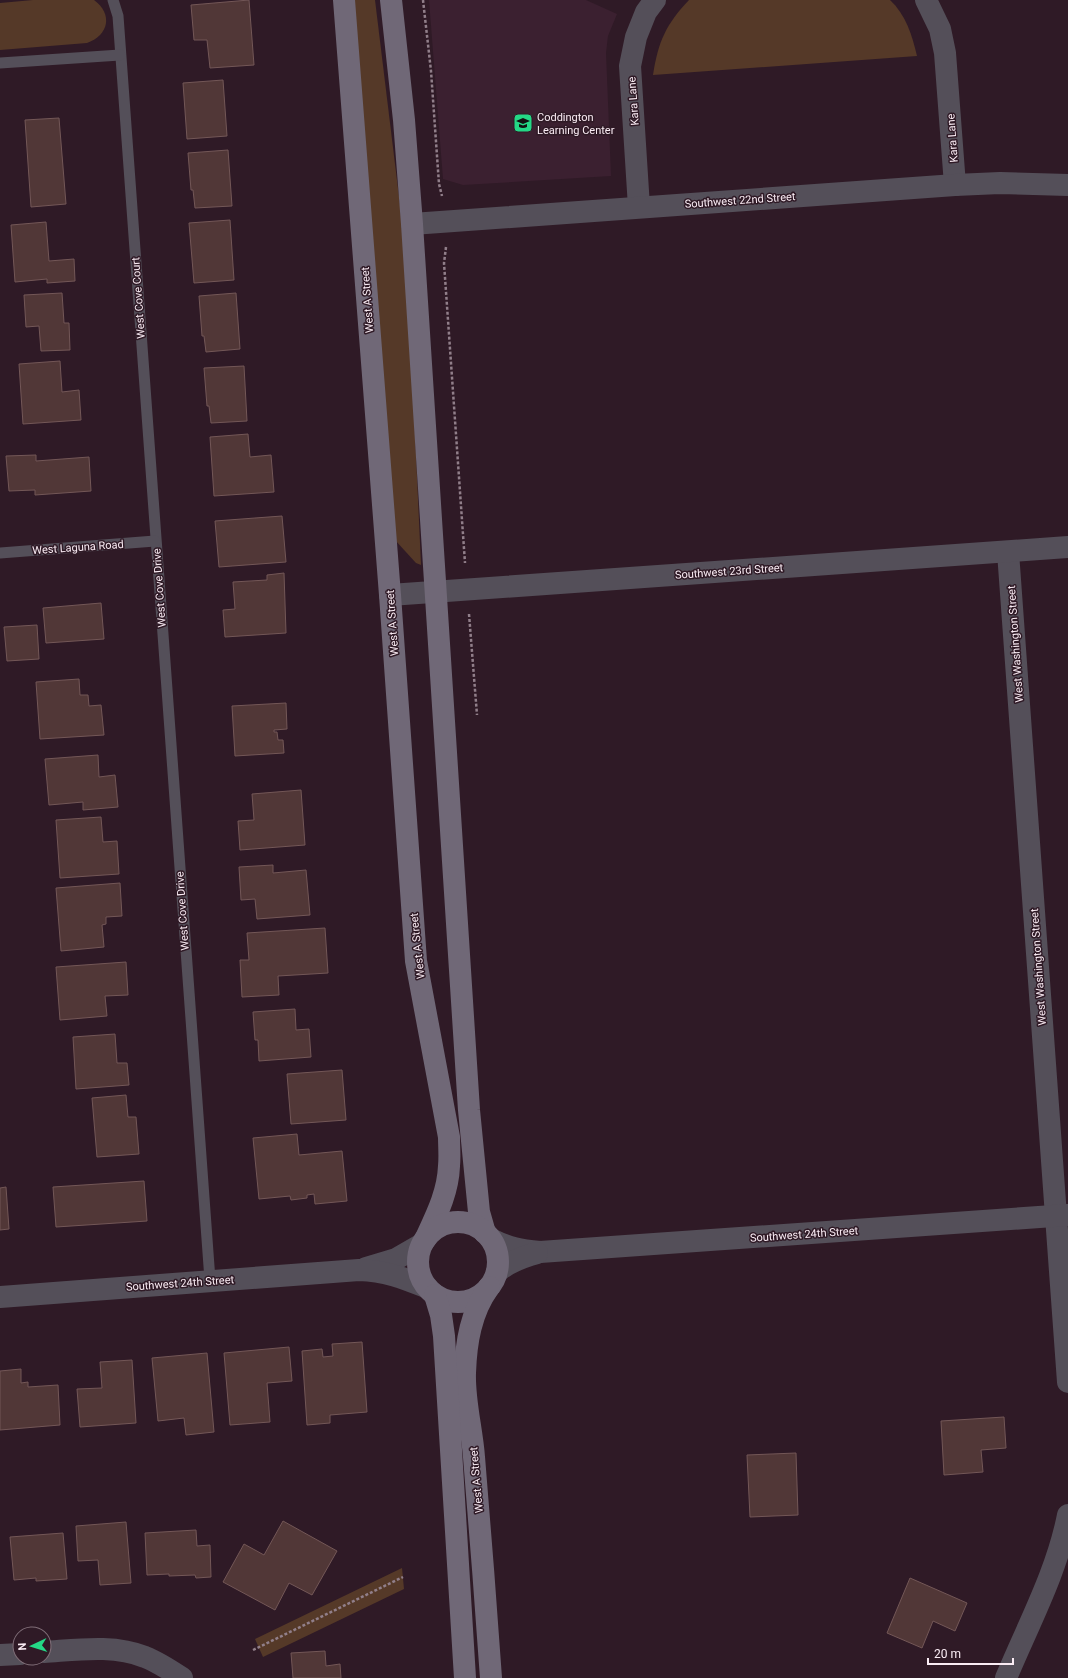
<svg xmlns="http://www.w3.org/2000/svg" width="1068" height="1678" viewBox="0 0 1068 1678" font-family="Roboto,sans-serif">
  <rect width="100%" height="100%" fill="#2f1a26"/>
  <polygon fill="#3b2030" points="429,0 586,0 617,14 608,36 606,53 611,176 463,185 443,179"/>
  <g fill="#553928">
    <path d="M33,0H94C113,14 109,35 87,43L0,50V3Z"/>
    <polygon points="354,0 375,0 400,205 409,301 421,565 416,563 395,540"/>
    <path d="M689,0H890C906,15 912,35 917,56L653,75C658,42 666,24 689,0Z"/>
    <polygon points="402,1568 404,1589 263,1657 255,1639"/>
  </g>
  <g fill="#513737" stroke="#735757">
    <polygon points="249,0 254,65 210,68 207,40 194,40 191,5"/>
    <polygon points="223,80 227,136 187,139 183,83"/>
    <polygon points="59,118 66,204 31,207 25,120"/>
    <polygon points="228,150 232,206 195,208 193,190 191,190 188,153"/>
    <polygon points="230,220 234,280 194,283 189,223"/>
    <polygon points="46,222 49,261 74,259 75,281 47,283 47,279 15,282 11,225"/>
    <polygon points="62,293 64,323 69,323 70,350 41,351 39,326 26,327 24,295"/>
    <polygon points="236,293 240,349 206,352 204,336 202,336 199,296"/>
    <polygon points="60,361 62,392 79,390 81,420 23,424 19,364"/>
    <polygon points="244,366 247,421 211,423 209,406 207,406 204,368"/>
    <polygon points="248,434 250,457 271,455 274,492 214,496 210,437"/>
    <polygon points="36,455 36,461 89,457 91,491 35,495 35,490 9,491 6,456"/>
    <polygon points="282,516 286,562 219,567 215,521"/>
    <polygon points="284,573 286,633 225,637 223,610 235,609 233,582 267,580 267,575"/>
    <polygon points="101,603 104,639 46,643 43,608"/>
    <polygon points="37,625 39,659 7,661 4,627"/>
    <polygon points="79,679 80,695 88,695 89,706 101,705 104,735 40,739 36,682"/>
    <polygon points="286,703 287,729 274,730 274,732 277,732 278,740 283,740 284,753 235,756 232,706"/>
    <polygon points="98,755 99,777 115,775 118,807 83,810 83,802 49,805 45,759"/>
    <polygon points="301,790 305,845 240,850 238,821 254,820 252,794"/>
    <polygon points="101,817 103,842 117,841 119,874 60,878 56,820"/>
    <polygon points="273,865 273,873 306,870 310,915 257,919 255,899 241,900 239,867"/>
    <polygon points="120,883 122,916 106,917 106,924 102,925 104,947 61,951 56,888"/>
    <polygon points="325,928 328,973 278,976 279,995 242,997 240,960 249,960 247,933"/>
    <polygon points="126,962 128,995 105,996 107,1016 60,1020 56,967"/>
    <polygon points="295,1009 296,1030 309,1029 311,1057 259,1061 258,1040 255,1040 253,1012"/>
    <polygon points="115,1034 117,1063 127,1063 129,1085 76,1089 73,1037"/>
    <polygon points="342,1070 346,1120 291,1124 287,1074"/>
    <polygon points="126,1095 128,1117 136,1117 139,1154 97,1157 92,1098"/>
    <polygon points="297,1134 299,1155 342,1151 347,1201 315,1204 314,1194 307,1195 307,1198 291,1200 290,1196 259,1199 253,1138"/>
    <polygon points="144,1181 147,1221 56,1227 53,1187"/>
    <polygon points="6,1187 9,1229 0,1230 0,1188"/>
    <polygon points="362,1342 367,1412 330,1415 330,1423 307,1425 302,1351 322,1349 323,1357 333,1356 332,1344"/>
    <polygon points="289,1347 292,1381 267,1383 270,1422 230,1425 224,1353"/>
    <polygon points="207,1353 214,1432 186,1435 184,1418 158,1421 152,1358"/>
    <polygon points="132,1360 136,1423 80,1427 77,1389 102,1388 100,1362"/>
    <polygon points="21,1369 21,1383 28,1382 28,1387 58,1385 60,1425 0,1430 0,1371"/>
    <polygon points="1004,1417 1006,1448 981,1450 983,1472 944,1475 941,1421"/>
    <polygon points="796,1453 798,1515 750,1517 747,1455"/>
    <polygon points="283,1521 337,1551 312,1595 289,1583 275,1610 223,1582 244,1544 264,1555"/>
    <polygon points="126,1522 131,1583 100,1585 98,1560 78,1561 76,1526"/>
    <polygon points="196,1530 197,1546 210,1545 211,1577 196,1578 195,1575 169,1576 169,1574 147,1575 145,1533"/>
    <polygon points="63,1533 67,1579 36,1581 36,1578 14,1580 10,1537"/>
    <polygon points="910,1578 967,1603 955,1631 933,1621 922,1648 887,1633"/>
    <polygon points="325,1651 326,1666 340,1664 341,1678 293,1678 291,1653"/>
  </g>
  <g fill="none" stroke-linecap="round" stroke-linejoin="round">
    <g stroke="#917f8a" stroke-width="2.5" stroke-dasharray="3 2" stroke-linecap="butt">
      <polyline points="423,0 431,71 439,184 442,196"/>
      <polyline points="446,247 444,263 465,563"/>
      <polyline points="469,614 477,715"/>
      <polyline points="253,1650 403,1577"/>
    </g>
    <g stroke="#544f59" stroke-width="11">
      <polyline points="113,0 118,16 210,1280"/>
      <polyline points="0,63 120,55"/>
      <polyline points="0,553 155,541"/>
    </g>
    <g stroke="#544f59" stroke-width="22">
      <polyline points="926,0 940,29 945,53 955,185"/>
      <polyline points="639,207 630,66 636,37 646,12 655,0"/>
      <polyline points="412,224 955,185 1000,183 1068,185"/>
      <polyline points="1008,552 1068,1382"/>
      <polyline points="390,595 1068,547"/>
      <path d="M491,1239C509,1248 520,1250 540,1252L1068,1215"/>
      <polyline points="366,1268 396,1259 422,1244"/>
      <path d="M497,1272C509,1262 522,1257 537,1253"/>
      <path d="M0,1297L359,1270C386,1271 403,1278 428,1288"/>
      <path d="M44,1652C76,1650 114,1644 145,1657C158,1662 170,1670 182,1678"/>
      <polyline points="0,1655 20,1654"/>
      <path d="M1006,1678C1028,1625 1057,1572 1068,1515"/>
    </g>
    <g stroke="#706877" stroke-width="22">
      <path d="M344,0L390,595L416,961L449,1137C449,1146 450,1156 449,1166C448,1193 436,1216 425,1240"/>
      <polyline points="391,0 404,120 412,224 469,1110 479,1212 485,1233"/>
      <circle cx="458" cy="1262" r="40"/>
      <path d="M489,1287C471,1312 466,1342 465,1373C464,1401 472,1429 474,1457C480,1531 486,1604 491,1678"/>
      <polyline points="435,1295 441,1315 444,1336 465,1678"/>
    </g>
  </g>
  <defs>
    <g id="school-square" transform="scale(1)"><rect x="-9" y="-9" width="18" height="18" rx="4" fill="#24d886" stroke="#2f1a26"/><path d="M0-5L7-2L0 1L-7-2ZM-4 1L0 2.5L4 1V4Q0 6-4 4Z" fill="#111"/></g>
  </defs>
  <g fill-rule="evenodd">
    <use href="#school-square" x="523" y="123"/>
  </g>
  <g text-anchor="middle" stroke-width="3" stroke-linejoin="round" paint-order="stroke">
    <g font-size="11" fill="#faecf4" stroke="#2f1a26">
      <text transform="translate(633 101) rotate(-94)" y="4">Kara Lane</text>
      <text transform="translate(952 138) rotate(-94)" y="4">Kara Lane</text>
      <text transform="translate(740 200) rotate(-4)" y="4">Southwest 22nd Street</text>
      <text transform="translate(138 298) rotate(-94)" y="4">West Cove Court</text>
      <text transform="translate(367 300) rotate(-94)" y="4">West A Street</text>
      <text transform="translate(78 547) rotate(-4)" y="4">West Laguna Road</text>
      <text transform="translate(729 571) rotate(-4)" y="4">Southwest 23rd Street</text>
      <text transform="translate(159 588) rotate(-94)" y="4">West Cove Drive</text>
      <text transform="translate(392 623) rotate(-94)" y="4">West A Street</text>
      <text transform="translate(1015 644) rotate(-94)" y="4">West Washington Street</text>
      <text transform="translate(182 911) rotate(-94)" y="4">West Cove Drive</text>
      <text transform="translate(417 946) rotate(-96)" y="4">West A Street</text>
      <text transform="translate(1038 967) rotate(-94)" y="4">West Washington Street</text>
      <text transform="translate(804 1234) rotate(-4)" y="4">Southwest 24th Street</text>
      <text transform="translate(180 1283) rotate(-4)" y="4">Southwest 24th Street</text>
      <text transform="translate(476 1480) rotate(-95)" y="4">West A Street</text>
    </g>
    <g font-size="11" fill="#faecf4" stroke="#2f1a26" text-anchor="start">
      <text x="537" y="121">Coddington<tspan x="537" dy="13">Learning Center</tspan></text>
    </g>
  </g>
  <g transform="translate(32 1646) rotate(266)"><circle r="19" fill="#2f1a26" stroke="#806e78"/>
  <path d="M0-3L7 15L0 10L-7 15Z" fill="#24d886"/>
  <text y="-6" font-size="11" font-weight="bold" text-anchor="middle" fill="#faecf4">N</text>
  </g>
  <path d="M928 1658v6h85v-6" fill="none" stroke="#faecf4" stroke-width="2"/>
  <text x="934" y="1658" font-size="12" fill="#faecf4" stroke="#2f1a26" stroke-width="3" paint-order="stroke">20 m</text>
</svg>
